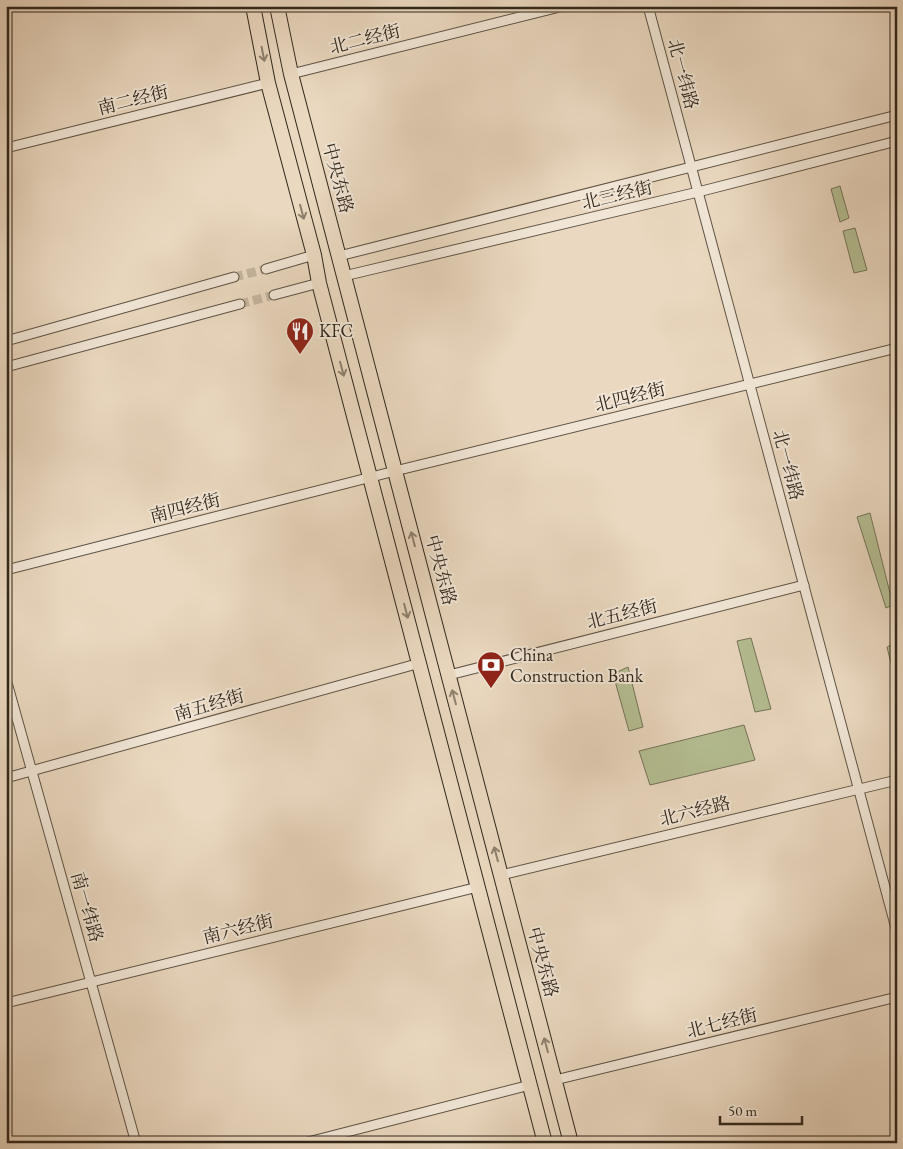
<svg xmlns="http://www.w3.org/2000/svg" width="903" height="1149" viewBox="0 0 903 1149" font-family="'EB Garamond','Noto Serif SC',serif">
  <rect width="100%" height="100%" fill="#ead8c0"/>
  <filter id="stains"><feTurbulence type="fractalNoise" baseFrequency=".004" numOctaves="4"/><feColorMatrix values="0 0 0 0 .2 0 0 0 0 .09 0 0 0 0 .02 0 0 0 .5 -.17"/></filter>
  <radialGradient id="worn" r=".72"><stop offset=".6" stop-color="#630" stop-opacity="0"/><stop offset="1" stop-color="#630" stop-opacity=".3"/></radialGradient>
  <g fill="#b5bf93" stroke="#737357">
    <polygon points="840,186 849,218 840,222 831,189"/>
    <polygon points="855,228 867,270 854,273 843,231"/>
    <polygon points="870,513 893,605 886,608 857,517"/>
    <polygon points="751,638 771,709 755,712 737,641"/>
    <polygon points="895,643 897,649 897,688 887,647"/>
    <polygon points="628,667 643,727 629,731 613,674"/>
    <polygon points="744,725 755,760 650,785 639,751"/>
  </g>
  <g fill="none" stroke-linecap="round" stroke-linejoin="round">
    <g stroke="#c5b59f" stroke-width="9" stroke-dasharray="9 4.5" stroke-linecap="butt">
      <polyline points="234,277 266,269"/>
      <polyline points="240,304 274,295"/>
    </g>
    <g stroke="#5f5344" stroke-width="11">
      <g id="street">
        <polyline points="648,6 897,932"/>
        <polyline points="291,74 564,6"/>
        <polyline points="6,148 268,83"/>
        <polyline points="339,256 897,115"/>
        <polyline points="266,269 314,255"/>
        <polyline points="344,276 698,192 897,141"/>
        <polyline points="274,295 319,283"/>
        <polyline points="6,341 234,277"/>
        <polyline points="6,367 240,304"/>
        <polyline points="6,570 395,471 897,348"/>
        <polyline points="449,675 804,585"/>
        <polyline points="6,679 136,1143"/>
        <polyline points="6,778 420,663"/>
        <polyline points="501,875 897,780"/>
        <polyline points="6,1003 478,887"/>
        <polyline points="555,1080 897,997"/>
        <polyline points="304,1143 530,1085"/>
      </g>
    </g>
    <g stroke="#31271b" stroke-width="16">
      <g id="primary">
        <polyline points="253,6 268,83 314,255 319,283 545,1143"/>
        <polyline points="277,6 291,74 571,1143"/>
      </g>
    </g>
    <use href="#street" stroke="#f1e6d6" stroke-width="9"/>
    <use href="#primary" stroke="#ead8c0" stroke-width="14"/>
  </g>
  <defs><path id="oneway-shaft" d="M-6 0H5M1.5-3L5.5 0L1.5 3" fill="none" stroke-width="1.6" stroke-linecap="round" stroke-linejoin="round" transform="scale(1.25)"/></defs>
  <g stroke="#8e806e">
    <use href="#oneway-shaft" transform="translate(263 54) rotate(79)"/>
    <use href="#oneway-shaft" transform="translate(302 212) rotate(75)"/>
    <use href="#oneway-shaft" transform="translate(342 369) rotate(75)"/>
    <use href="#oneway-shaft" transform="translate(413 539) rotate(-105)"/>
    <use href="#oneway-shaft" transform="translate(406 611) rotate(75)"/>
    <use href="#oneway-shaft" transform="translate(454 697) rotate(-105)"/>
    <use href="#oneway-shaft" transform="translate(496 854) rotate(-105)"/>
    <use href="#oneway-shaft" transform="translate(546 1045) rotate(-105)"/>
  </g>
  <defs>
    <g id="restaurant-pin" transform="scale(1.4375)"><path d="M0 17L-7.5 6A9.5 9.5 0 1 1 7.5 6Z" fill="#8f2418" stroke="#f1e6d6"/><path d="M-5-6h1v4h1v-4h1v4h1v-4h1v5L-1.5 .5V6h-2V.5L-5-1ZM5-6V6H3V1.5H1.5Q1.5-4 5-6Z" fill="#fff"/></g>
    <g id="bank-pin" transform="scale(1.4375)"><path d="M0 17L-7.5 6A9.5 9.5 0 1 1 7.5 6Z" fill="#8f2418" stroke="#f1e6d6"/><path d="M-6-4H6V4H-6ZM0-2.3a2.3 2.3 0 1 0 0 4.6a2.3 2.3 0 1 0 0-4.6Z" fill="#fff"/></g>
  </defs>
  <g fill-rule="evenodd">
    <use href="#restaurant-pin" x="300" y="331"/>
    <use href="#bank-pin" x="491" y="665"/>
  </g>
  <g text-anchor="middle" stroke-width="4" stroke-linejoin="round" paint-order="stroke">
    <g font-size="18" fill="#31271b" stroke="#f1e6d6">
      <text transform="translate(365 39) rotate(-14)" y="6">北二经街</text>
      <text transform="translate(683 74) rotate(75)" y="6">北一纬路</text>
      <text transform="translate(133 100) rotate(-14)" y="6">南二经街</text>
      <text transform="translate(338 178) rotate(75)" y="6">中央东路</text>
      <text transform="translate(617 195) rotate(-13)" y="6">北三经街</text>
      <text transform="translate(630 397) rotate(-14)" y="6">北四经街</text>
      <text transform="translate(788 465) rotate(75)" y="6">北一纬路</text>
      <text transform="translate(185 508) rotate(-14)" y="6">南四经街</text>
      <text transform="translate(441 570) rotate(75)" y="6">中央东路</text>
      <text transform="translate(622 614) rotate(-14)" y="6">北五经街</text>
      <text transform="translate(209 705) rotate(-16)" y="6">南五经街</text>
      <text transform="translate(695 811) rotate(-14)" y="6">北六经路</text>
      <text transform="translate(87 907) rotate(74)" y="6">南一纬路</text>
      <text transform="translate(238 929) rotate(-14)" y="6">南六经街</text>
      <text transform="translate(543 962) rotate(75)" y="6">中央东路</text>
      <text transform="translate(722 1023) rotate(-14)" y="6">北七经街</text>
    </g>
    <g font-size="18" fill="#31271b" stroke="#f1e6d6" text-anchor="start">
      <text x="319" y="337">KFC</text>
      <text x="510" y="661">China<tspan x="510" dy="21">Construction Bank</tspan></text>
    </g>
  </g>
  <rect width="903" height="1149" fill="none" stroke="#ead8c0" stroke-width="25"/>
  <rect x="8" y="8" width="888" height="1134" fill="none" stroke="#31271b" stroke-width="2.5"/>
  <rect x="12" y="12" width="878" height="1124" fill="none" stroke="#31271b"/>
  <path d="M720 1116v8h82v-8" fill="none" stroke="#31271b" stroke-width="2.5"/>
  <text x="728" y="1116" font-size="15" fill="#31271b" stroke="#f1e6d6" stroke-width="4" paint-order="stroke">50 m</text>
  <rect width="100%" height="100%" filter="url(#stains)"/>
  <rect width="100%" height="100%" fill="url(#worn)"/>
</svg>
